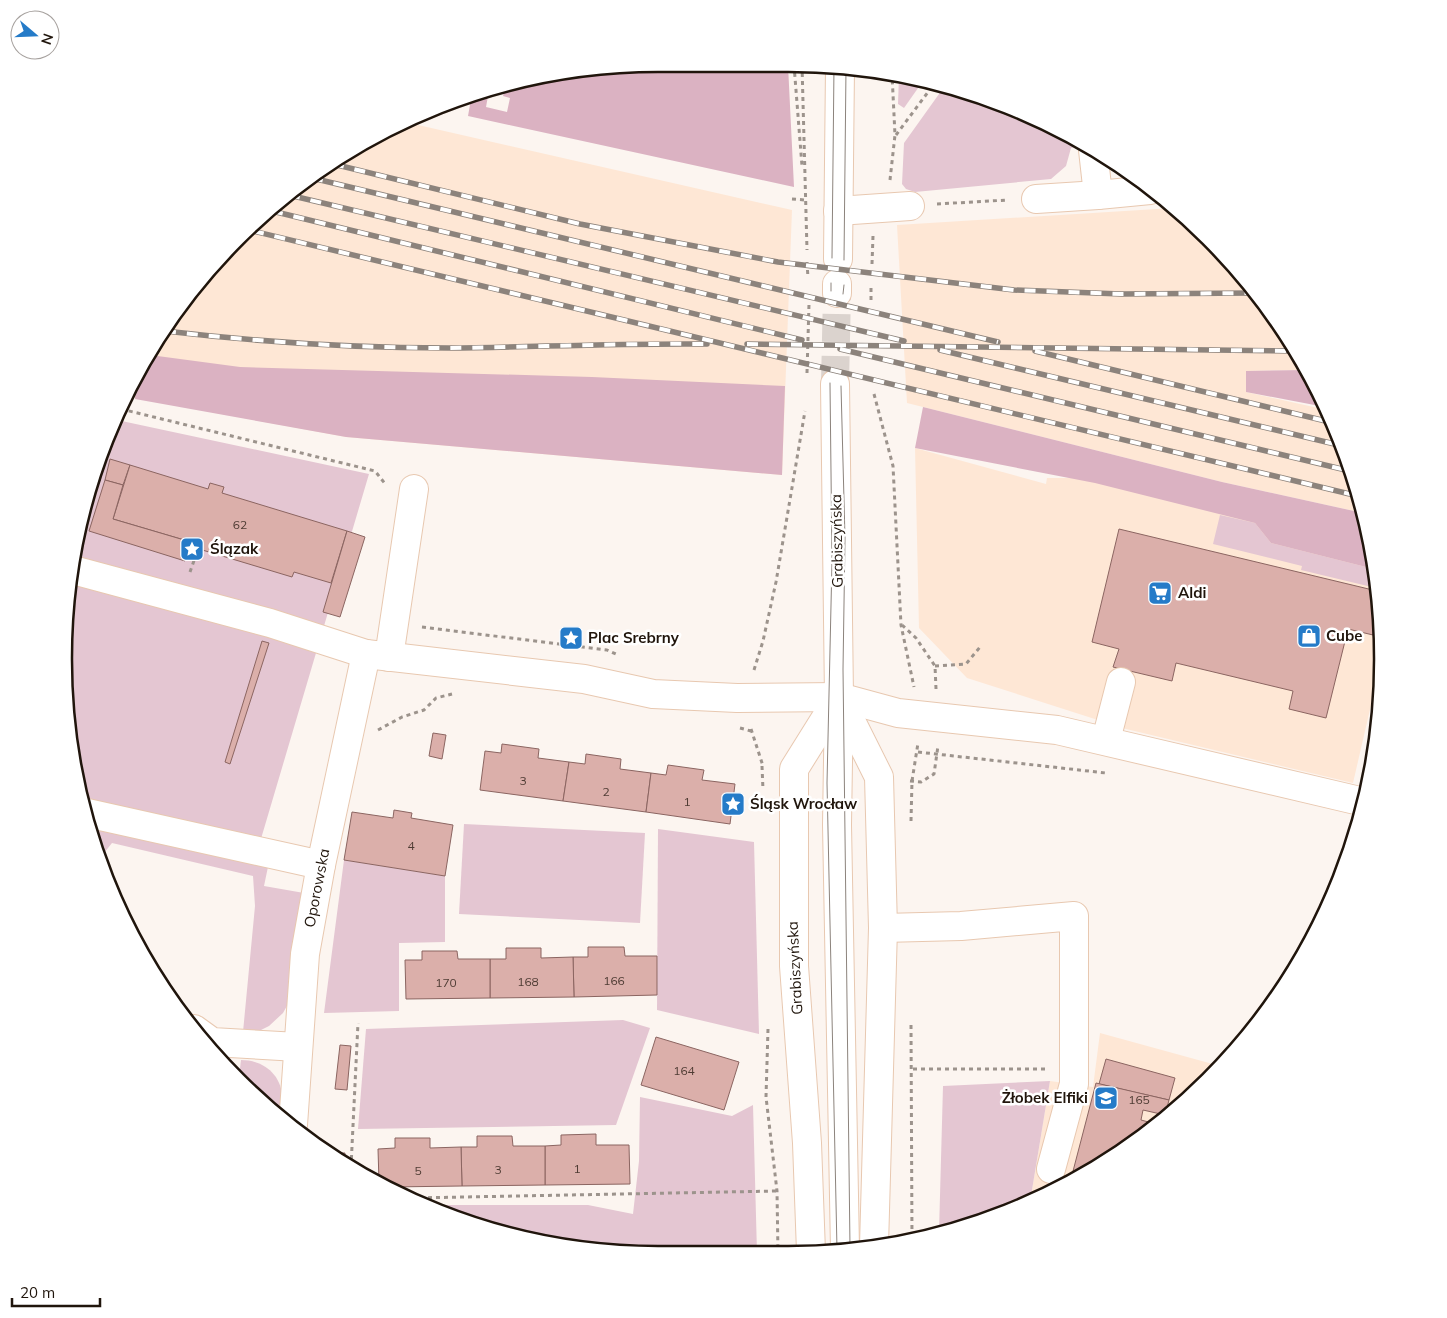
<svg xmlns="http://www.w3.org/2000/svg" width="1447" height="1318" viewBox="0 0 1447 1318" font-family="Mulish,sans-serif">
  <rect width="100%" height="100%" fill="#fcf5f0"/>
  <g fill="#fee7d5">
    <polygon points="405,122 792,210 782,475 346,437 125,396 187,296 296,187 396,125"/>
    <polygon points="1173,208 1209,238 1283,329 1305,370 1246,371 1246,392 1327,410 1338,431 1363,513 1222,482 907,403 897,225"/>
    <polygon points="915,448 1046,484 1047,478 1098,478 1372,544 1383,653 1353,783 1126,729 967,678 919,628"/>
    <polygon points="1100,1033 1220,1066 1209,1080 1119,1154 1030,1202 1050,1081 1093,1087"/>
  </g>
  <g fill="#e4c6d2">
    <polygon points="899,75 923,81 904,108 898,104"/>
    <polygon points="944,87 1016,109 1077,142 1077,146 1071,148 1066,166 1051,179 915,192 906,189 902,184 904,143"/>
    <polygon points="117,420 369,474 255,859 269,862 264,886 304,893 288,1004 283,1013 269,1026 257,1032 243,1032 255,906 253,876 112,843 100,858 75,775 64,659 75,543"/>
    <polygon points="1220,515 1255,523 1271,543 1374,569 1376,588 1301,570 1302,566 1213,544"/>
    <polygon points="464,824 645,833 640,923 459,914"/>
    <polygon points="658,829 754,842 759,1034 657,1010"/>
    <polygon points="344,860 445,876 445,942 399,943 399,1011 324,1013"/>
    <polygon points="623,1020 650,1028 616,1125 358,1129 366,1029"/>
    <path d="M241,1060C264,1060 284,1076 282,1102L274,1112L239,1077Z"/>
    <polygon points="1050,1081 1030,1202 1016,1209 939,1232 943,1086"/>
    <polygon points="640,1097 732,1116 753,1105 757,1253 582,1249 468,1223 428,1205 588,1205 633,1214 639,1161"/>
  </g>
  <g fill="#dbb2c2">
    <polygon points="659,64 788,65 794,187 468,116 471,99 484,95 488,96 486,107 507,112 510,98 503,96 505,88 543,75"/>
    <polygon points="150,355 240,367 592,377 785,386 782,475 346,437 135,399 136,378"/>
    <polygon points="1305,370 1325,407 1246,392 1246,371"/>
    <polygon points="923,407 1222,482 1363,513 1372,543 1374,569 1271,543 1255,523 1095,483 915,448"/>
  </g>
  <g fill="#dbafaa" stroke="#8b6561">
    <polygon points="110,459 130,465 123,485 105,480"/>
    <polygon points="130,465 208,489 210,483 224,487 222,493 347,531 331,583 294,572 292,577 189,546 191,542 113,519"/>
    <polygon points="105,480 123,485 113,519 191,542 185,561 89,531"/>
    <polygon points="1119,529 1377,591 1379,612 1373,635 1348,629 1326,718 1289,709 1293,691 1176,663 1172,681 1113,667 1119,649 1092,642"/>
    <polygon points="347,531 365,537 340,617 323,612"/>
    <polygon points="262,641 269,643 230,764 225,762"/>
    <polygon points="433,733 446,735 442,759 429,756"/>
    <polygon points="502,744 539,749 538,758 569,762 563,801 480,790 485,751 501,753"/>
    <polygon points="586,754 621,759 620,769 651,773 646,812 563,801 569,762 585,764"/>
    <polygon points="668,765 704,770 702,780 735,784 730,824 646,812 651,773 666,775"/>
    <polygon points="394,810 412,813 411,818 453,825 445,876 344,860 352,812 393,818"/>
    <polygon points="588,947 624,947 625,956 657,956 657,995 574,997 573,957 588,957"/>
    <polygon points="506,948 541,948 541,958 573,957 574,997 490,998 490,959 506,959"/>
    <polygon points="422,951 457,951 458,959 490,959 490,998 406,999 405,960 422,960"/>
    <polygon points="656,1037 739,1062 724,1110 641,1085"/>
    <polygon points="340,1045 351,1046 347,1090 335,1089"/>
    <polygon points="1106,1059 1175,1078 1169,1100 1099,1084"/>
    <polygon points="1096,1083 1169,1100 1165,1115 1143,1110 1141,1120 1156,1124 1119,1154 1076,1177 1072,1175"/>
    <polygon points="596,1134 596,1145 629,1145 630,1184 545,1185 545,1146 561,1145 561,1135"/>
    <polygon points="477,1136 512,1136 513,1146 545,1146 545,1185 462,1186 461,1147 477,1147"/>
    <polygon points="395,1138 430,1138 430,1148 461,1147 462,1186 389,1187 379,1182 378,1149 395,1148"/>
    <polygon points="331,1153 345,1153 344,1162"/>
  </g>
  <g fill="none" stroke-linecap="round" stroke-linejoin="round">
    <polyline stroke="#dbd3ce" stroke-width="28" stroke-dasharray="28 14" stroke-linecap="butt" points="835,384 837,293"/>
    <g stroke="#e8c8b0" stroke-width="30">
      <g id="minor">
        <polyline points="1093,150 1098,195 1150,190"/>
        <polyline points="1036,199 1098,195"/>
        <polyline points="838,211 910,206"/>
        <polyline points="73,570 270,623 366,654 584,679 653,694 737,698 839,697 898,713 1057,730 1364,802"/>
        <polyline points="389,657 414,489"/>
        <polyline points="839,697 837,825 845,1249"/>
        <polyline points="1106,740 1121,682"/>
        <polyline points="87,813 321,865"/>
        <polyline points="883,928 961,926 1074,916 1074,1084 1051,1169"/>
        <polyline points="194,1029 212,1042 298,1047"/>
        <polyline points="293,1125 305,954 321,865 366,654"/>
      </g>
    </g>
    <g stroke="#e8c8b0" stroke-width="30">
      <g id="major">
        <polyline points="838,259 840,67"/>
        <polyline points="837,293 837,284"/>
        <polyline points="835,384 839,697 879,777 883,928 874,1246"/>
        <polyline points="811,1252 807,1143 794,966 794,769 839,697"/>
      </g>
    </g>
    <g stroke="#9c938c" stroke-width="3" stroke-dasharray="4 4" stroke-linecap="butt">
      <polyline points="794,65 802,166"/>
      <polyline points="802,65 807,250"/>
      <polyline points="896,135 934,84"/>
      <polyline points="890,180 895,135 892,74"/>
      <polyline points="792,199 805,200"/>
      <polyline points="937,204 1008,200"/>
      <polyline points="807,262 808,278"/>
      <polyline points="872,264 873,236"/>
      <polyline points="871,288 871,301"/>
      <polyline points="807,373 809,304"/>
      <polyline points="874,394 893,466 901,625 914,687"/>
      <polyline points="121,409 375,471 386,485"/>
      <polyline points="190,572 198,549"/>
      <polyline points="902,625 916,638 935,666 936,689"/>
      <polyline points="422,627 607,650 618,655"/>
      <polyline points="935,666 966,664 980,647"/>
      <polyline points="754,670 763,641 776,582 805,411"/>
      <polyline points="740,728 751,731"/>
      <polyline points="751,729 763,766"/>
      <polyline points="378,730 402,717 424,710 436,698 452,694"/>
      <polyline points="918,752 1106,773"/>
      <polyline points="762,766 763,790"/>
      <polyline points="910,781 921,782 934,774 938,746"/>
      <polyline points="911,821 912,781 918,743"/>
      <polyline points="911,1025 912,1241"/>
      <polyline points="768,1029 766,1097 777,1191 778,1254"/>
      <polyline points="913,1069 1047,1069"/>
      <polyline points="351,1167 358,1023"/>
      <polyline points="412,1198 777,1191"/>
    </g>
    <use href="#minor" stroke="#fff" stroke-width="28"/>
    <use href="#major" stroke="#fff" stroke-width="28"/>
    <g stroke="#8c837c" stroke-width="1">
      <polyline points="832,258 834,66"/>
      <polyline points="844,260 846,68"/>
      <polyline points="831,291 831,283"/>
      <polyline points="843,294 844,285"/>
      <polyline points="830,383 832,561 827,783 837,1249"/>
      <polyline points="841,386 845,538 843,669 850,1248"/>
    </g>
    <g stroke="#8c837c" stroke-width="5.5">
      <g id="rail">
        <polyline points="333,164 580,224 778,262 1014,290 1121,294 1254,293"/>
        <polyline points="312,178 998,342"/>
        <polyline points="289,195 904,341"/>
        <polyline points="272,211 802,340"/>
        <polyline points="253,231 1358,496"/>
        <path d="M165,331C259,342 355,348 449,348C535,347 621,343 707,344"/>
        <polyline points="747,344 1295,351"/>
        <polyline points="840,349 1350,471"/>
        <polyline points="940,350 1343,446"/>
        <polyline points="1035,351 1334,423"/>
      </g>
    </g>
    <use href="#rail" stroke="#fff" stroke-width="4" stroke-dasharray="11" stroke-linecap="butt"/>
  </g>
  <defs>
    <g id="sight-square" transform="scale(1.25)"><rect x="-9" y="-9" width="18" height="18" rx="4" fill="#257bc8" stroke="#fff"/><path d="M0-6L1.8-2.2L6-1.7L2.9 1.2L3.7 5.4L0 3.3L-3.7 5.4L-2.9 1.2L-6-1.7L-1.8-2.2Z" fill="#fff"/></g>
    <g id="supermarket-square" transform="scale(1.25)"><rect x="-9" y="-9" width="18" height="18" rx="4" fill="#257bc8" stroke="#fff"/><path d="M-6-5.5h2.5l.6 2H6L4.5 2H-2.5L-4.4-4H-6ZM-1.5 3.2a1.3 1.3 0 1 0 .1 0ZM3 3.2a1.3 1.3 0 1 0 .1 0Z" fill="#fff"/></g>
    <g id="shop-square" transform="scale(1.25)"><rect x="-9" y="-9" width="18" height="18" rx="4" fill="#257bc8" stroke="#fff"/><path d="M-5-2.5h2.3a2.7 3.5 0 0 1 5.4 0H5L5.5 6h-11ZM-1.5-2.5h3a1.5 2.3 0 0 0-3 0Z" fill="#fff"/></g>
    <g id="school-square" transform="scale(1.25)"><rect x="-9" y="-9" width="18" height="18" rx="4" fill="#257bc8" stroke="#fff"/><path d="M0-5L7-2L0 1L-7-2ZM-4 1L0 2.5L4 1V4Q0 6-4 4Z" fill="#fff"/></g>
  </defs>
  <g fill-rule="evenodd">
    <use href="#sight-square" x="192" y="549"/>
    <use href="#supermarket-square" x="1160" y="593"/>
    <use href="#shop-square" x="1309" y="636"/>
    <use href="#sight-square" x="571" y="638"/>
    <use href="#sight-square" x="733" y="804"/>
    <use href="#school-square" x="1106" y="1098"/>
  </g>
  <g text-anchor="middle" stroke-width="5" stroke-linejoin="round" paint-order="stroke">
    <g font-size="12" fill="#4f3c34">
      <text x="240" y="529">62</text>
      <text x="523" y="785">3</text>
      <text x="606" y="796">2</text>
      <text x="687" y="806">1</text>
      <text x="411" y="850">4</text>
      <text x="614" y="985">166</text>
      <text x="528" y="986">168</text>
      <text x="446" y="987">170</text>
      <text x="684" y="1075">164</text>
      <text x="1139" y="1104">165</text>
      <text x="577" y="1173">1</text>
      <text x="498" y="1174">3</text>
      <text x="418" y="1175">5</text>
    </g>
    <g font-size="15" fill="#20150c" stroke="#fff">
      <text transform="translate(837 541) rotate(-91)" y="5">Grabiszyńska</text>
      <text transform="translate(317 888) rotate(-79)" y="5">Oporowska</text>
      <text transform="translate(795 968) rotate(-93)" y="5">Grabiszyńska</text>
    </g>
    <g font-size="15" font-weight="bold" fill="#20150c" stroke="#fff" text-anchor="start">
      <text x="210" y="554">Ślązak</text>
      <text x="1178" y="598">Aldi</text>
      <text x="1326" y="641">Cube</text>
      <text x="588" y="643">Plac Srebrny</text>
      <text x="750" y="809">Śląsk Wrocław</text>
      <text x="1088" y="1103" text-anchor="end">Żłobek Elfiki</text>
    </g>
  </g>
  <path d="M0 0H1447V1318H0ZM658 72H788A586 586 0 0 1 1374 658V660A586 586 0 0 1 788 1246H658A586 586 0 0 1 72 660V658A586 586 0 0 1 658 72Z" fill="#fff" fill-rule="evenodd"/>
  <path fill="none" stroke="#20150c" stroke-width="2.5" d="M658 72H788A586 586 0 0 1 1374 658V660A586 586 0 0 1 788 1246H658A586 586 0 0 1 72 660V658A586 586 0 0 1 658 72Z"/>
  <g transform="translate(35 35) rotate(109)"><circle r="24" fill="#ffffff" stroke="#a6a19e"/>
  <path d="M0-4L9 19L0 12L-9 19Z" fill="#257bc8"/>
  <text y="-8" font-size="14" font-weight="bold" text-anchor="middle" fill="#20150c">N</text>
  </g>
  <path d="M12 1298v8h88v-8" fill="none" stroke="#20150c" stroke-width="2.5"/>
  <text x="20" y="1298" font-size="15" fill="#20150c" stroke="#ffffff" stroke-width="4" paint-order="stroke">20 m</text>
</svg>
